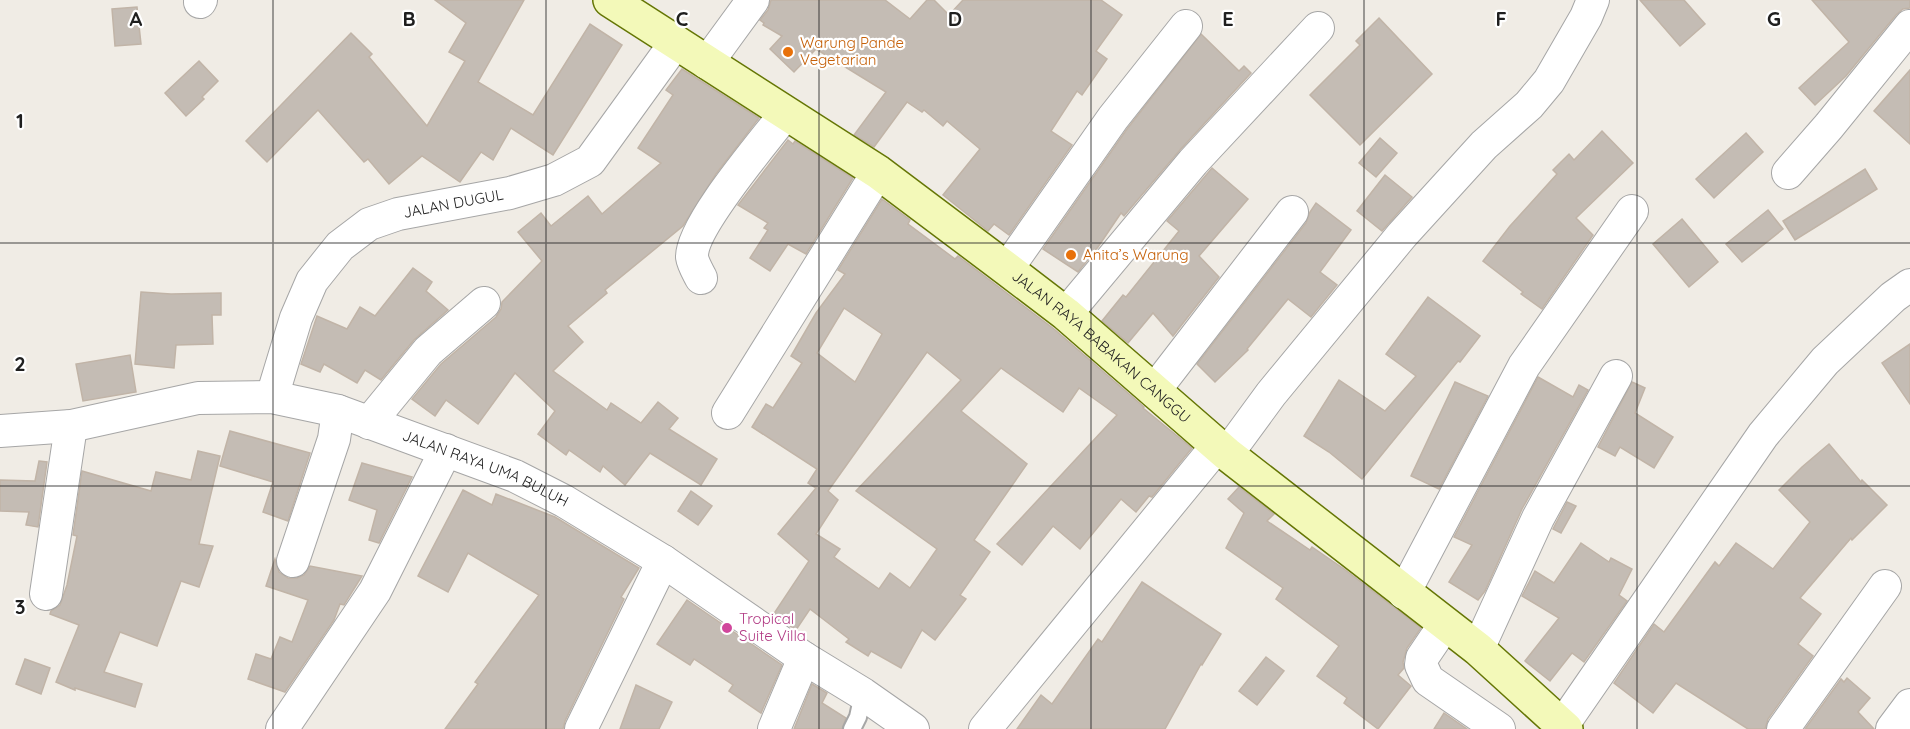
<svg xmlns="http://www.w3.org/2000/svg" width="1910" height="729" viewBox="0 0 1910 729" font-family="Quicksand,sans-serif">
  <rect width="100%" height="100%" fill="#f0ece5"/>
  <g fill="#c4bcb4" stroke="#c1b4a7" stroke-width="1.5" fill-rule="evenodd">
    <polygon points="435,0 524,0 478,82 533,115 590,24 622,45 553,155 511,128 493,160 481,152 460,182 422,156 389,184 368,159 364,162 318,110 267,162 246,141 351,33 372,54 369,57 427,126 465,61 449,52 466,23"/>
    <polygon points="771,0 885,0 910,19 927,0 934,0 949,15 963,0 1101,0 1122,15 1096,51 1107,59 1082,95 1077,91 1051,131 1072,145 1009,235 994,224 988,231 943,195 980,149 947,121 943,126 924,110 922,112 907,102 874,147 854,135 886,92 816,49 794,72 770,49 782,36 763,25 764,23 760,20 768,10"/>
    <polygon points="1640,0 1684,0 1705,24 1680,46"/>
    <polygon points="1812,0 1910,0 1910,8 1903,9 1896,15 1846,76 1815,105 1799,88 1849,42"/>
    <polygon points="137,7 141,44 115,46 112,9"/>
    <polygon points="1379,18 1432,74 1360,145 1310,95 1360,45 1356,41"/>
    <polygon points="1201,34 1239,71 1244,66 1251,73 1180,150 1124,216 1121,213 1098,247 1078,272 1043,249 1127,129"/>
    <polygon points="199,61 218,81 202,97 204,99 186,116 165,93"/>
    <polygon points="682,69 759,118 716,174 683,226 605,290 607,293 568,326 583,342 553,371 607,410 611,403 641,423 658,402 678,418 669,429 717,459 701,485 650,453 625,485 603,466 600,472 569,450 566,455 538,434 555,411 515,373 478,424 446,400 435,416 412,399 441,364 496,317 501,309 502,302 542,261 518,232 541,213 551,226 588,196 602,214 661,163 638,148 673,95 666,90"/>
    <polygon points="1910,70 1910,144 1874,111"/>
    <polygon points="1602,131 1633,163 1576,218 1593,235 1542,309 1521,294 1523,292 1483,261 1510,226 1557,174 1553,170 1569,154 1574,160"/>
    <polygon points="1746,133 1763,152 1714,198 1696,179"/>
    <polygon points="1380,138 1397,153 1376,177 1359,163"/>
    <polygon points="788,140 793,144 795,141 853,178 806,254 788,244 770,271 750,258 768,230 764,228 768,223 738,205"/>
    <polygon points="1212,168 1248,199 1199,256 1219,277 1173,336 1153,313 1128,343 1102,321 1123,295 1126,297 1179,231 1167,221"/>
    <polygon points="1865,169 1877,189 1795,240 1783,221"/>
    <polygon points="1385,175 1412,197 1382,231 1357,211"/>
    <path d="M882,199L910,220L908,224L955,259L958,256L1054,329L1144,407L1143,408L1192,448L1152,497L1149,496L1136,512L1121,499L1080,549L1053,526L1022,565L997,544L1117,415L1079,388L1063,412L1001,368L961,411L1027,464L974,540L990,552L960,595L966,599L935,640L922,630L901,668L871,651L868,656L846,642L849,639L810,609L796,630L773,615L809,561L778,534L816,488L808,483L817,469L752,427L766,404L773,408L802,363L791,356L816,313L845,274L838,270ZM844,308L882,334L855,382L817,353ZM927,352L961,380L856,491L937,549L910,588L890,573L879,589L834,557L840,549L816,534L838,500L828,491Z"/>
    <polygon points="1316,203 1351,230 1320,272 1337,285 1311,317 1288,299 1247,349 1248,350 1215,382 1197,364 1306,223 1310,212"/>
    <polygon points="1768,210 1783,229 1742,262 1726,244"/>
    <polygon points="1682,219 1718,262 1689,287 1653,244"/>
    <polygon points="413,268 432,282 426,291 448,310 414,340 381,380 365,370 357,383 324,364 320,372 301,364 317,316 347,329 360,307 375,316"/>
    <polygon points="141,292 171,294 221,293 221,315 212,315 213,344 176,345 174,368 135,364"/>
    <polygon points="1428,297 1480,336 1460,362 1458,361 1362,479 1329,452 1304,436 1339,380 1385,411 1416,376 1386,354"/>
    <polygon points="1910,344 1910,404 1882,363"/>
    <polygon points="130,355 136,392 83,401 76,364"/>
    <polygon points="1538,377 1573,397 1579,385 1588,390 1522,509 1485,591 1478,600 1449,582 1472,545 1454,537"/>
    <polygon points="1455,382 1488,396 1439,489 1411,476"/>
    <polygon points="1632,382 1645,388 1635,413 1673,437 1654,468 1620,447 1615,456 1598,447"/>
    <polygon points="230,431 310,453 288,521 263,512 273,482 220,466"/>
    <polygon points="1829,444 1861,482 1862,480 1887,505 1852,540 1851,538 1800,598 1821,614 1798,644 1813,656 1768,719 1765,729 1748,729 1676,683 1653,713 1614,683 1654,624 1664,632 1715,562 1719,566 1736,543 1773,569 1810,522 1779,490 1802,467"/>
    <polygon points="198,451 220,456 199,544 213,546 199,587 181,581 157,646 120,632 104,672 142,684 135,707 75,688 75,690 56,682 79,625 50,614 51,611 60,605 67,585 77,536 73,535 82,471 151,491 156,472 191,480"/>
    <polygon points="39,461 47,462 38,527 26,525 29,512 0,511 0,480 35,481"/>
    <polygon points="362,463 412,477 379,543 369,540 377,510 349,500"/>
    <polygon points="1239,487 1274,514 1267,521 1310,550 1312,547 1344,569 1421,628 1407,648 1403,662 1404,668 1398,675 1411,686 1378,729 1344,703 1347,698 1317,676 1339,646 1276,599 1283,588 1226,548 1244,513 1228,499"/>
    <polygon points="463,490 492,505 496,494 555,517 639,568 621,597 624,599 565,721 563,729 445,729 478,684 475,682 539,595 468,553 448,592 418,576"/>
    <polygon points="691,491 712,506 698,525 678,511"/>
    <polygon points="1567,502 1576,506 1561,533 1553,529"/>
    <polygon points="1581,543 1609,562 1611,558 1632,569 1619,595 1627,601 1584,662 1572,653 1550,681 1525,661 1559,618 1522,596 1535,571 1554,583"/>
    <polygon points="275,559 279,572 288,578 297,578 304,575 310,566 362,576 344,605 340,604 334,620 285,692 248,679 256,654 271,659 280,637 292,642 308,600 266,586"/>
    <polygon points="1142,582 1221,634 1202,665 1201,664 1165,729 1017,729 1041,695 1052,704 1098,639 1102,642"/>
    <polygon points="687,600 782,665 761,713 729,691 733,685 694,659 690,665 657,644"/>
    <polygon points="1266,657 1284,671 1257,705 1239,691"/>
    <polygon points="25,659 50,668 41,694 16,684"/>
    <polygon points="1847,678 1870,698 1858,712 1874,729 1805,729 1841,679 1844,682"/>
    <polygon points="812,684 827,693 822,703 846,718 842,729 794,729"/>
    <polygon points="636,685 672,702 659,729 620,729"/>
    <polygon points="1444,713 1467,729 1434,729"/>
  </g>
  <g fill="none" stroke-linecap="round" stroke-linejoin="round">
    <g stroke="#a6a6a6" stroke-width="20">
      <polyline id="lane" points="852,729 858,717 863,694"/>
    </g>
    <g stroke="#a6a6a6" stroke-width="34">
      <g id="street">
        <polyline points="200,2 201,0"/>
        <polyline points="707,63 753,0"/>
        <polyline points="1788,173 1829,126 1910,26"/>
        <polyline points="1007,269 1113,118 1186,26"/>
        <path d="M701,278C698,272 693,264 692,257C691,226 764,142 785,114"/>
        <polyline points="1066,314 1193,162 1318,28"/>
        <polyline points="1154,391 1292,212"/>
        <path id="s1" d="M272,397L296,318L312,281L340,246L369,224L398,214L510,193L554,180L590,161L676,42"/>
        <polyline points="728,413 878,172"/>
        <polyline points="369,423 428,351 484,303"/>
        <path id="s2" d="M0,431L71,426L198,398L272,397L338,411L515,476L564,501L663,561L804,658L863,694L913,729"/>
        <polyline points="1227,454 1271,394 1402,235 1484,145 1529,105 1549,81 1586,17 1593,0"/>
        <polyline points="293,561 334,439 338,411"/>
        <polyline points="1404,593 1524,366 1632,211"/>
        <polyline points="46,594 71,426"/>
        <polyline points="1445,624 1422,658 1421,665 1428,680 1499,729"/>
        <polyline points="1478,649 1538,518 1616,376"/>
        <polyline points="282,729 375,591 446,450"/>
        <polyline points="581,729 663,561"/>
        <polyline points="774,729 804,658"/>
        <polyline points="985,729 1217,446"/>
        <polyline points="1560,729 1763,435 1825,361 1893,297 1910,285"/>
        <polyline points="1783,729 1885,586"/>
        <polyline points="1892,729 1910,705"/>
      </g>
    </g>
    <g stroke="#657605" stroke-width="36">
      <g id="secondary">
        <path id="s3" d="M610,0L878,172L1007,269L1066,314L1227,454L1478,649L1566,729"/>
      </g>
    </g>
    <use href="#lane" stroke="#fff" stroke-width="16"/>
    <use href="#street" stroke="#fff" stroke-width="32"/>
    <use href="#secondary" stroke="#f3f9b9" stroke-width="33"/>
  </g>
  <path fill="none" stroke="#1f1f1f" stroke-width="1.5" stroke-opacity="0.55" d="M273,0V729M546,0V729M819,0V729M1091,0V729M1364,0V729M1637,0V729M0,243H1910M0,486H1910"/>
  <g fill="#e8710a" stroke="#fff" stroke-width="2">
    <circle cx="788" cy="52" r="6"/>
    <circle cx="1071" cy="255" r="6"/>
  </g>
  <circle fill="#d1479c" stroke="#fff" stroke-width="2" cx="727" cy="628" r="6"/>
  <g text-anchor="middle" stroke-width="4.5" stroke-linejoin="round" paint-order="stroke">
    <g font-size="15" fill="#c56008" stroke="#fff" text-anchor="start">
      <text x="800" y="48">Warung Pande<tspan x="800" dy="17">Vegetarian</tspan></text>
      <text x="1083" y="260">Anita’s Warung</text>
    </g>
    <g font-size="15" fill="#1f1f1f" stroke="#fff">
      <text dy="5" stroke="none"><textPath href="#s1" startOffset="291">JALAN DUGUL</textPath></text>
      <text dy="5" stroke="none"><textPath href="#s3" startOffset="602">JALAN RAYA BABAKAN CANGGU</textPath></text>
      <text dy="5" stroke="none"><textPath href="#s2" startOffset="501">JALAN RAYA UMA BULUH</textPath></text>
    </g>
    <g font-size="15" fill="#b23c85" stroke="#fff" text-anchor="start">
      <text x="739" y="624">Tropical<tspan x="739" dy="17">Suite Villa</tspan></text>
    </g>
  </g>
  <g font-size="20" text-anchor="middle" font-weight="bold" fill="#1f1f1f" stroke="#fff" stroke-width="4.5" stroke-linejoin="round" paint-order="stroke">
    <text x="136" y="26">A</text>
    <text x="409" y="26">B</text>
    <text x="682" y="26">C</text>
    <text x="955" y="26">D</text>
    <text x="1228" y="26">E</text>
    <text x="1501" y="26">F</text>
    <text x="1774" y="26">G</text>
    <text x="20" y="128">1</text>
    <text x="20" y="371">2</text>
    <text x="20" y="614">3</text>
  </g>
</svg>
